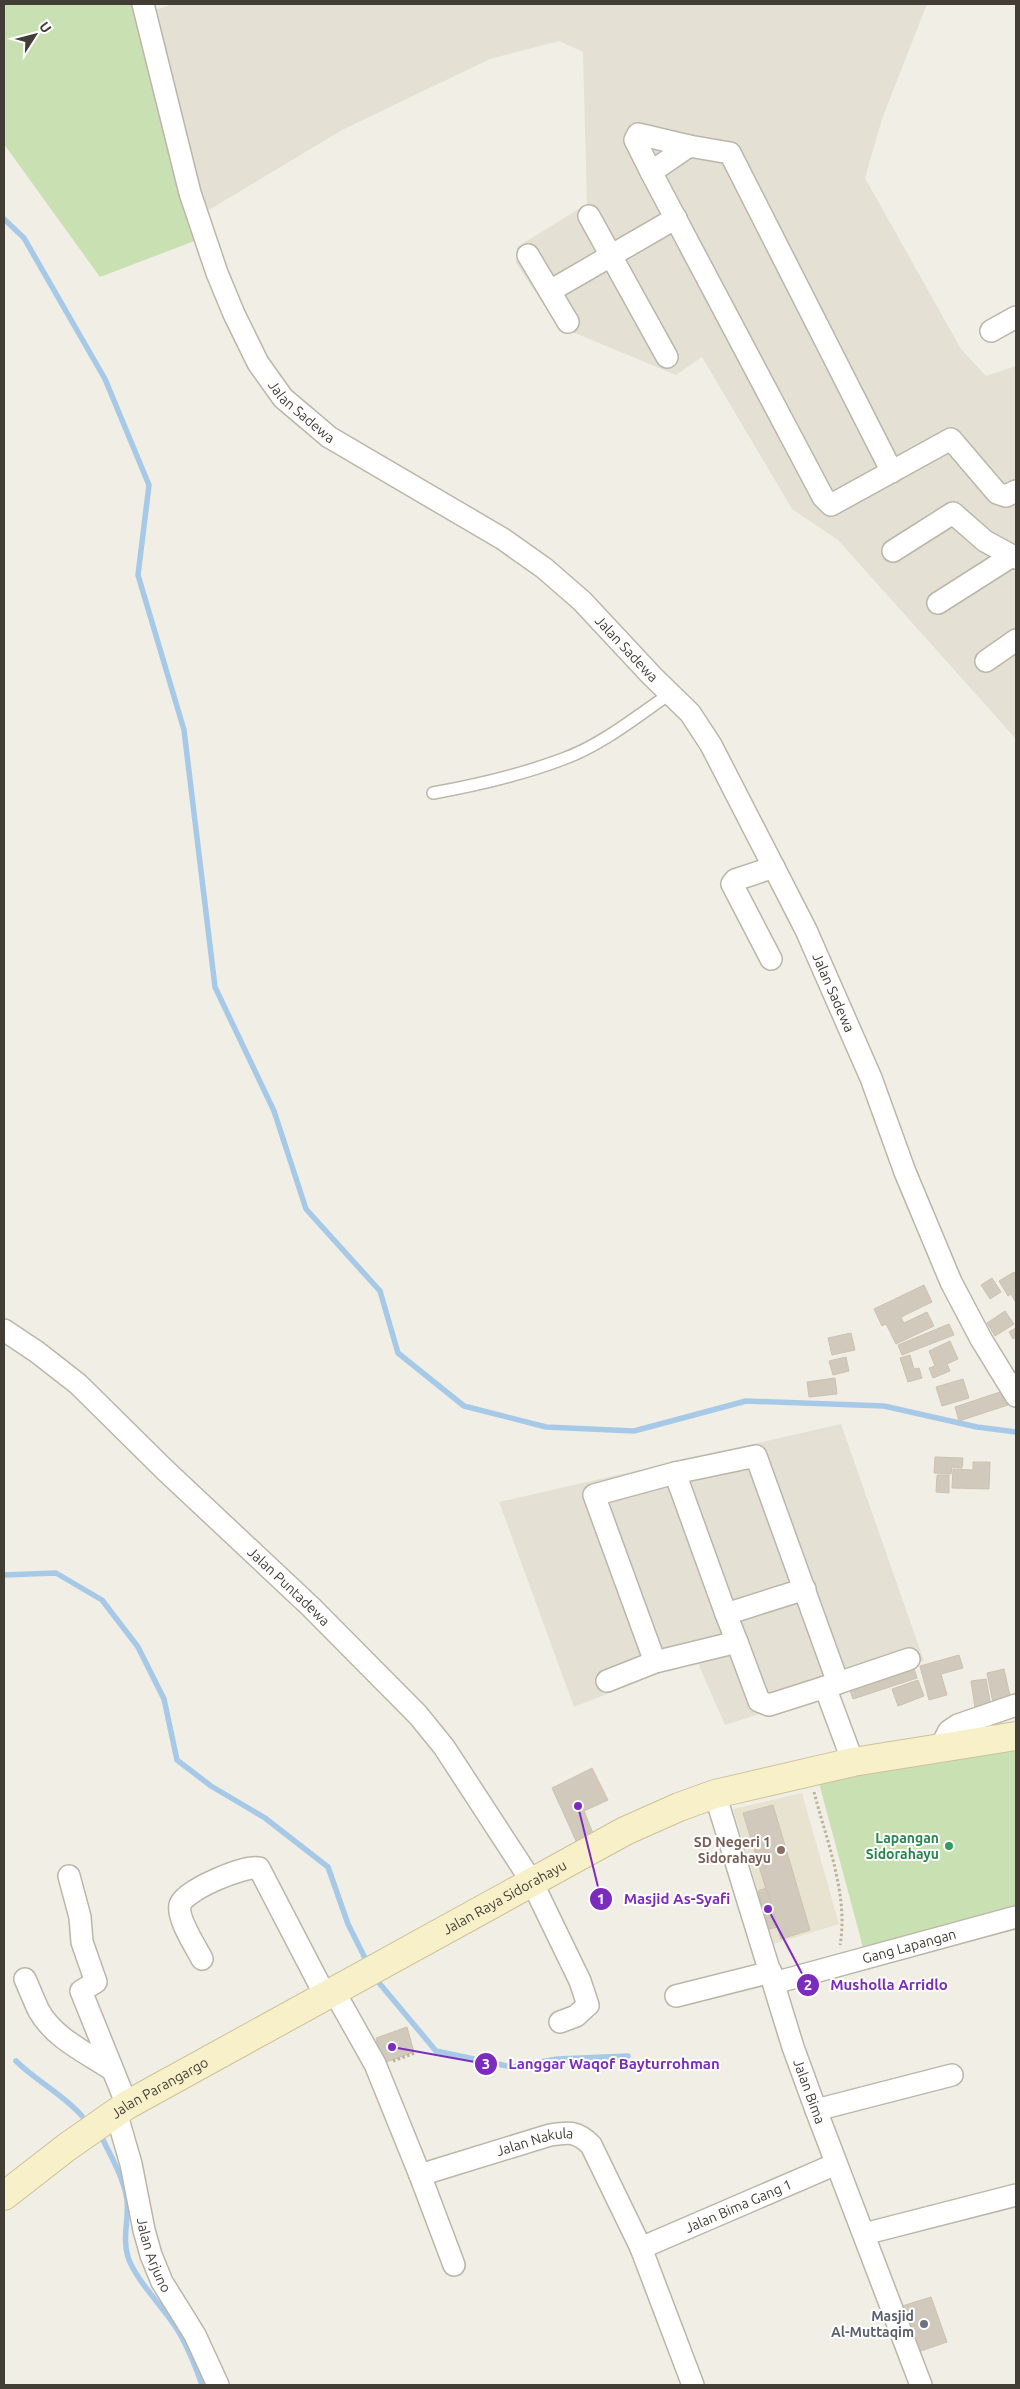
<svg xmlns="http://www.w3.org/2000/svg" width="1020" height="2389" viewBox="0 0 1020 2389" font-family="Ubuntu,sans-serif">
  <rect width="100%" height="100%" fill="#f1eee5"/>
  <g fill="#e4e0d4">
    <polygon points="173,4 927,4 882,119 865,178 961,349 986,376 1016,366 1016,739 838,540 792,509 702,357 676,375 558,326 516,263 517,247 587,204 583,52 559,41 490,59 342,130 204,213 155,10"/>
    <polygon points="841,1424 924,1661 725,1725 697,1661 688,1662 574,1707 499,1502"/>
  </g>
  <polygon fill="#e8e3d1" points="802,1793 839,1924 774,1944 733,1809"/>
  <g fill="#c9e1b2">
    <polygon points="4,4 132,4 157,109 197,240 100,277 4,144"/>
    <polygon points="1016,1746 1016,1909 864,1951 819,1783"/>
  </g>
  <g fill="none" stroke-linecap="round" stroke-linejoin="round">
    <g stroke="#a7c9e8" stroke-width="5.5">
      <polyline points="4,219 24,238 105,379 149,485 138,575 184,730 215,987 274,1111 306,1209 380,1291 398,1353 464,1406 546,1427 634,1431 746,1401 884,1406 977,1427 1016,1432"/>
      <polyline points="4,1575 56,1573 102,1600 138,1647 164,1699 177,1760 211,1786 265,1818 328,1867 348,1924 366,1960"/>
      <polyline points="380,1984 436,2051 512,2067 557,2059 628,2056"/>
      <path d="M16,2061C36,2081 63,2094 82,2116"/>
      <path d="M103,2140C112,2158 124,2179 127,2200C129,2219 122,2238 128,2257C135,2279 163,2307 175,2326C187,2344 195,2365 202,2385"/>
    </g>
  </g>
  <g fill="#d1cabc" stroke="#cbc2b0">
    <polygon points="1014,1272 1016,1277 1016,1303 1011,1294 1008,1296 999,1281"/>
    <polygon points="992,1278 1001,1292 990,1299 981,1285"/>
    <polygon points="924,1285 932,1302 901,1317 904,1323 927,1312 934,1326 896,1344 886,1324 882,1326 874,1309"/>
    <polygon points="1005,1311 1014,1324 995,1336 987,1323"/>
    <polygon points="949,1324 954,1335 902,1355 898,1345"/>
    <polygon points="1016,1328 1016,1337 1013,1339 1009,1332"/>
    <polygon points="851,1333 855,1350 832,1355 828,1338"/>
    <polygon points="950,1341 958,1359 947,1364 950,1371 933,1378 929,1368 935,1366 929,1351"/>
    <polygon points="910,1355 914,1369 919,1368 922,1378 908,1382 900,1358"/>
    <polygon points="846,1357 849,1371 833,1375 829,1361"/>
    <polygon points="835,1378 837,1394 809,1397 807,1382"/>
    <polygon points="963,1379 969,1398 942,1406 936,1387"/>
    <polygon points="1003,1391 1008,1405 959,1421 955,1407"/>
    <polygon points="935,1457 963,1458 962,1468 952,1467 951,1474 934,1473"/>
    <polygon points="973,1462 990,1462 989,1489 952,1488 953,1469 973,1470"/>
    <polygon points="937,1475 949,1475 949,1493 936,1492"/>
    <polygon points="959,1655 963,1668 941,1674 947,1695 929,1700 920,1666"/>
    <polygon points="914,1668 917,1678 853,1699 850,1690"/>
    <polygon points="1004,1669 1011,1700 993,1703 987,1673"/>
    <polygon points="986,1679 991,1706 975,1708 971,1681"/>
    <polygon points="918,1680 924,1696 898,1706 892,1689"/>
    <polygon points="592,1768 608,1800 584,1811 594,1836 577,1843 552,1788"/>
    <polygon points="773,1805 810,1930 781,1939 743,1813"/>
    <polygon points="766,1888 778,1927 769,1929 758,1891"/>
    <polygon points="407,2027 414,2052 378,2065 371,2043 377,2042 376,2038"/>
    <polygon points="931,2297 947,2342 918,2352 902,2306"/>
  </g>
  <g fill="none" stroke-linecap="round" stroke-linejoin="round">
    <g stroke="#bbb6a9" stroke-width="14">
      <path id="lane" d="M433,793C477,785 521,775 563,759C602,745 637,716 671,693"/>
    </g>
    <g stroke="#bbb6a9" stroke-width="24">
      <g id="street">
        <path id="s1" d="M143,4L190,193L217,273L234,314L258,363L283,398L329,437L503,539L544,568L582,601L652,676L690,713L711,745L806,930L871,1078L905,1172L951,1282L981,1339L1016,1396"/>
        <polyline points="651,172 635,140 638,134 689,146"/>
        <polyline points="589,216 667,357"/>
        <polyline points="528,255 568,322"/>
        <polyline points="550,291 676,218"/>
        <polyline points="991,331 1016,317"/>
        <polyline points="892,472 730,153 689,146 651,172 823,497 831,505 951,439 997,493 1006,496 1016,491"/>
        <polyline points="893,551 953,513 985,541 1016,558"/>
        <polyline points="938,603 1012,556"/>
        <polyline points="986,661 1016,640"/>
        <polyline points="771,959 732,884 735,880 774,867"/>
        <path id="s2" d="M4,1330L37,1352L78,1384L165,1470L311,1607L418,1715L444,1747L532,1882L580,1981L588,2005L576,2016L560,2022"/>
        <polyline points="726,1614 675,1473 756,1456 838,1683 769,1705 759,1701 737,1642"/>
        <polyline points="655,1662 594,1495 675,1473"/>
        <polyline points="607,1681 655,1662 737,1642 726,1614 805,1589"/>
        <polyline points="838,1683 909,1659"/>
        <polyline points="825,1687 853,1762"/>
        <polyline points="941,1746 949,1731 958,1725 1016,1705"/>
        <path id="s3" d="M715,1794L793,2047L816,2110L921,2385"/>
        <polyline points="69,1876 80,1917 82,1942 96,1982 81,1991 127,2105"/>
        <path d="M202,1959C196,1947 177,1919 180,1905C184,1890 245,1865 259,1868L326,1997"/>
        <path d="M25,1979C30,1990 34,2001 39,2011C54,2038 87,2053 111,2069"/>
        <path id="s4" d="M774,1983L1016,1917"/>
        <path id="s5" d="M335,1993L375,2064L420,2175L550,2135C569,2132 577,2131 591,2145L641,2248L693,2385"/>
        <polyline points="676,1996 771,1972"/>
        <polyline points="816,2110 952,2075"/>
        <path id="s6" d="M116,2112L131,2164L144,2230L151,2255L162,2282L195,2335L218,2385"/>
        <polyline points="420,2175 454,2265"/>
        <polyline points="864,2234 1016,2195"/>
        <path id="s7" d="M641,2248L836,2164"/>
      </g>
    </g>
    <g stroke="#ccc299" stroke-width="30">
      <g id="secondary">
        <path id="s8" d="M4,2196L67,2147L127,2105L625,1831L679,1807L715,1794L853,1762L1016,1736"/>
      </g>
    </g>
    <g stroke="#bbb29c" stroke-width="3" stroke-dasharray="2.5 2.5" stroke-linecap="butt">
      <path d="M814,1792C826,1839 849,1896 840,1945"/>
      <polyline points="393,2061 415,2053"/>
    </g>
    <use href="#lane" stroke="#fff" stroke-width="11"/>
    <use href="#street" stroke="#fff" stroke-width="21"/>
    <use href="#secondary" stroke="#f8f0c8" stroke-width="28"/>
  </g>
  <circle fill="#2e9e5b" stroke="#fff" stroke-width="2" cx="949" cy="1846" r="5"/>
  <circle fill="#8d6e63" stroke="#fff" stroke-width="2" cx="781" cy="1850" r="5"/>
  <circle fill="#6b7280" stroke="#fff" stroke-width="2" cx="924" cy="2324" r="5"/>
  <g text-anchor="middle" stroke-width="4" stroke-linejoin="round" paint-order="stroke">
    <g font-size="14" fill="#423e36" stroke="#fff">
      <text dy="5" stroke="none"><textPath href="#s1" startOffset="444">Jalan Sadewa</textPath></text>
      <text dy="5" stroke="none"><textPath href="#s1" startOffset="849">Jalan Sadewa</textPath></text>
      <text dy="5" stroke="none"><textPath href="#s1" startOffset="1254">Jalan Sadewa</textPath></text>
      <text dy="5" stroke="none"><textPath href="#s2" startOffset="384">Jalan Puntadewa</textPath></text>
      <text dy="5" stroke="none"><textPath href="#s8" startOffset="584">Jalan Raya Sidorahayu</textPath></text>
      <text dy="5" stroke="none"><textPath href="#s4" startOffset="140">Gang Lapangan</textPath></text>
      <text dy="5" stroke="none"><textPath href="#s8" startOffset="190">Jalan Parangargo</textPath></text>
      <text dy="5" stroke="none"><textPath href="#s3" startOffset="312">Jalan Bima</textPath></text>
      <text dy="5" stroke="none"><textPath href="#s5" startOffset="321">Jalan Nakula</textPath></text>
      <text dy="5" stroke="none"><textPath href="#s7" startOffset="106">Jalan Bima Gang 1</textPath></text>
      <text dy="5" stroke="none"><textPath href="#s6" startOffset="148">Jalan Arjuno</textPath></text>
    </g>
    <g font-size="14" font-weight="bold" fill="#27864d" stroke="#fff" text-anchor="end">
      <text x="939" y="1843">Lapangan<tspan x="939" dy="16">Sidorahayu</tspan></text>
    </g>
    <g font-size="14" font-weight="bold" fill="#785e54" stroke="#fff" text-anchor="end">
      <text x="771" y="1847">SD Negeri 1<tspan x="771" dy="16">Sidorahayu</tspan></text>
    </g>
    <g font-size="14" font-weight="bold" fill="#5b616d" stroke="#fff" text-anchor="end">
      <text x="914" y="2321">Masjid<tspan x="914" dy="16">Al-Muttaqim</tspan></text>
    </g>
  </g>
  <path fill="none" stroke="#7b2cbf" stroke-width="2" d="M578 1806L601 1899M768 1909L808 1985M392 2047L486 2064"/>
  <g fill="#7b2cbf" stroke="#fff" stroke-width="2">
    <circle cx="578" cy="1806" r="5"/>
    <circle cx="768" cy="1909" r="5"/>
    <circle cx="392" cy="2047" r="5"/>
    <circle cx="601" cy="1899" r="12"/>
    <circle cx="808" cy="1985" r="12"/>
    <circle cx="486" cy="2064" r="12"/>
  </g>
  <g font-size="15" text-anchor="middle" font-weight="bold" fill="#fff">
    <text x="601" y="1904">1</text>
    <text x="808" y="1990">2</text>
    <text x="486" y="2069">3</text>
  </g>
  <g font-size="15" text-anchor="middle" font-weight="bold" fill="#7b2cbf" stroke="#fff" stroke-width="4" stroke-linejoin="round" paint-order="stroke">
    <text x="677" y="1904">Masjid As-Syafi</text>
    <text x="889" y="1990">Musholla Arridlo</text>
    <text x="614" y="2069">Langgar Waqof Bayturrohman</text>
  </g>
  <rect width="1020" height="2389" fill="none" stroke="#423e36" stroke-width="10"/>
  <g transform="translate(35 35) rotate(54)" stroke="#ffffff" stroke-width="4" paint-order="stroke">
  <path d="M0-4L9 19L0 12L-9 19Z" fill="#423e36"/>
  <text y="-8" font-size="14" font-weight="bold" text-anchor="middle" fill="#423e36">U</text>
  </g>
</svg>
